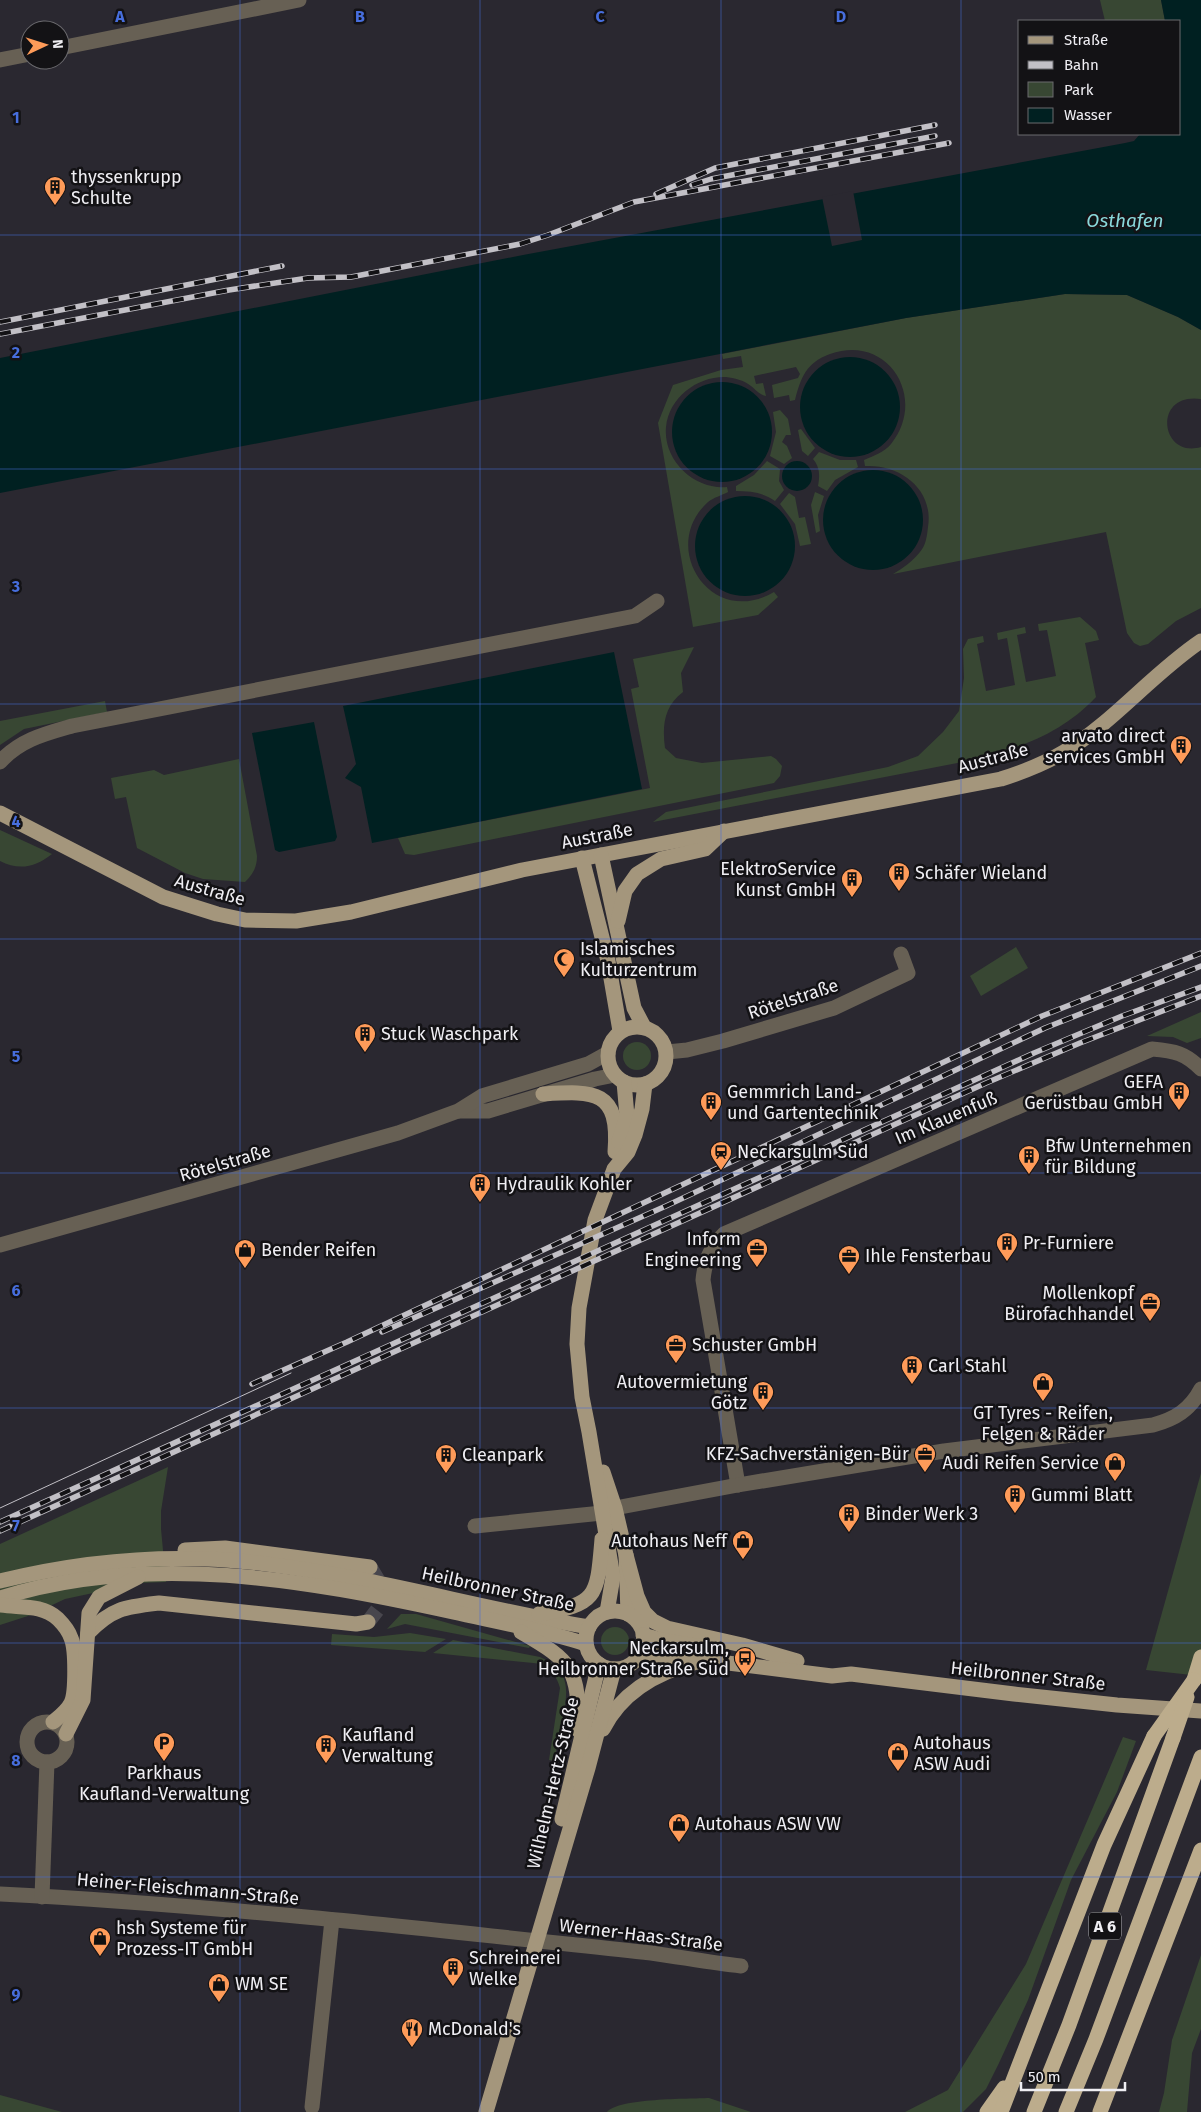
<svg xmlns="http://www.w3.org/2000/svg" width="1201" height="2112" viewBox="0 0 1201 2112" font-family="'Fira Sans',sans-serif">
  <rect width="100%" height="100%" fill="#2a2830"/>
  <g fill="#384733">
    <polygon points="1100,0 1161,0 1165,21 1105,21"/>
    <path d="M1065,294L1127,295L1178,317L1201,330V399C1152,392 1160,459 1201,447V608L1176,621L1148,644L1140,646L1134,643L1127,633L1106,532L893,574C903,568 912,562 920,552C926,545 927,536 928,527C934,489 900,464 865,466L864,460C873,456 885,452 891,444C928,398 888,333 830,354C806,363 801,377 795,400L790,401L789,395L774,398L772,385L798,378L800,374L796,367L754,376L756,384L763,383L766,396C760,395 756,390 751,386C744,380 734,378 726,377C698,376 669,397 666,427C663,461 695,490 727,487L728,492C722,495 713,498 708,502C658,547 711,629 774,592L778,597L758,615L693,627L658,423L673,385L721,370L743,367L741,356L723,359L722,354L906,318Z"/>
    <polygon points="780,410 788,419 791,435 786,435 782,442 787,446 792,458 784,464 770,456 776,432 773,412"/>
    <polygon points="801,429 815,448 808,456 802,451 798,430"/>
    <path d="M819,452L840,460H856L858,467L835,480L827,491L818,486C820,476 820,467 813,459Z"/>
    <path d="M767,461L780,469L779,481L784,490L775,501C764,493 751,491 736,491V486L754,475Z"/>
    <polygon points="815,492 824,496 818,515 820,531 816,533 811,505"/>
    <polygon points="789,493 795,497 799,518 805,517 811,544 800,546 795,524 780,504"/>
    <path d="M1080,617L1096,631L1099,640L1085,643L1096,697C1062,733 1024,746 978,759L653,822L666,812L888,767L918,756L943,732L959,711L964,678L963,649L968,639L983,636L984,642L977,644L986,691L1015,685L1007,638L998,640L997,633L1025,627L1026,633L1017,635L1026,682L1056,676L1047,630L1039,631L1038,624Z"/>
    <path d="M694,647L681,673L683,692C664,706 662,726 665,748L676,758L702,763L771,756L776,759L782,766L780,776L774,783L414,855L405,854L398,838L650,788L631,689L639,687L633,659Z"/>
    <polygon points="105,701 107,712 24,729 0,745 0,721"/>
    <path d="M239,759L257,856C257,867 253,874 245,882L203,879L185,873L137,848L126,797L115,799L111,778L154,770L164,775Z"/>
    <path d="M0,830L52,854C36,867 19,871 0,861Z"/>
    <polygon points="1016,947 1028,968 981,996 970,976"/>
    <polygon points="1201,1012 1201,1038 1187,1043 1173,1037 1147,1036"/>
    <circle cx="637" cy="1056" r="14"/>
    <polygon points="168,1467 161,1511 161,1529 166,1582 140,1583 65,1599 31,1615 0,1625 0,1544"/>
    <polygon points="1201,1473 1201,1676 1146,1670"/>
    <polygon points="401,1614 416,1614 530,1646 529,1648 405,1624 387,1629"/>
    <circle cx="615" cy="1641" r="14"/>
    <polygon points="410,1633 446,1639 425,1652 331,1645 332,1634 374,1637"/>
    <path d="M453,1640L540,1657C571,1671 568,1689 563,1718C560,1733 557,1747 554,1761L549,1760L560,1688C557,1677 552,1671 543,1664L433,1653Z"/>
    <polygon points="1123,1737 1136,1741 1117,1792 1071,1880 1028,2000 999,2063 986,2089 963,2112 905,2112 948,2090 1026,1964"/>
    <polygon points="1201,1955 1201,2029 1192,2053 1187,2112 1159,2112 1164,2093 1172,2040"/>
    <polygon points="0,2095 62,2112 0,2112"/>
    <path d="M709,2098L751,2112H607C619,2098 688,2099 709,2098Z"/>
  </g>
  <g fill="#002021">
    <polygon points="1161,0 1201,0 1201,330 1178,317 1127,295 1065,294 906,318 0,493 0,358 523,255 1125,143 1134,141 1140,134 1180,134 1180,21 1165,21"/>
    <circle cx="850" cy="407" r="50"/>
    <circle cx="722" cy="432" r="50"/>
    <circle cx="797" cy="476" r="15"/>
    <circle cx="873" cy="520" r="50"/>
    <circle cx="745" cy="546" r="50"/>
    <polygon points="614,652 642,789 372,843 361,787 345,778 356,764 343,706"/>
    <polygon points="314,722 337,837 335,841 279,852 275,850 252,733"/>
  </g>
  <polygon fill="#2a2830" points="853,191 862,240 832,246 822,197"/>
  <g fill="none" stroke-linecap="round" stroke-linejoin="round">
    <polyline stroke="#48464d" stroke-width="15" stroke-dasharray="15 8" stroke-linecap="butt" points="368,1622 378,1609 379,1582 370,1567"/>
    <g stroke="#676054" stroke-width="15">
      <polyline points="60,48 299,0"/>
      <polyline points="0,60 30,54"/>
      <path d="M0,762C20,740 44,734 72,726L635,616L657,601"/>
      <polyline points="667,1052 687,1050 723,1041 834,1008 908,973 901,954"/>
      <polyline points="459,1111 488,1111 595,1079 615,1075"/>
      <polyline points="0,1245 398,1133 458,1111 482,1096 588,1064 608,1053"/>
      <path d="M738,1485L703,1280C705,1260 710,1248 724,1234L1152,1049C1175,1051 1185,1053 1201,1069"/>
      <path d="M615,1508L738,1485L944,1451L1153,1425C1175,1419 1190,1410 1201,1389"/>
      <polyline points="475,1526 602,1513"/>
      <circle cx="47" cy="1742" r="20"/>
      <path d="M0,1894C218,1905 435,1930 651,1953C681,1957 711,1963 741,1966"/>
      <polyline points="42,1897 47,1762"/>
      <polyline points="312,2107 332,1920"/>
    </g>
    <g stroke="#a4967c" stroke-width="15">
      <path d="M0,813L163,897L217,914L245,920L296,921L351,912L522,870L1001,779C1023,772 1044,764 1064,752C1114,722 1152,674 1201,641"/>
      <polyline points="601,855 634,1008 644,1027"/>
      <polyline points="582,858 608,961 620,1031"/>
      <polyline points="618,921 625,891 637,874 661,859 705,849 724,831"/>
      <circle cx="637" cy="1056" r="29"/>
      <path d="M543,1094C594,1091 620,1089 615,1152"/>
      <polyline points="619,1141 627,1116 624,1082"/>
      <polyline points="603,1472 615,1508 626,1555 628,1614"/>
      <polyline points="185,1550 225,1548 370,1567"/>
      <polyline points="626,1555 637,1596 644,1612 653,1621 667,1628 742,1645 797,1661"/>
      <path d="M0,1581C90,1559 182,1552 274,1565C380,1579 483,1609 589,1627"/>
      <path d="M0,1598C148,1551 306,1580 453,1612C498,1622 543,1630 586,1644"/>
      <path d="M0,1605C20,1608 42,1604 58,1619C63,1624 69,1632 71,1638C76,1649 76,1693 71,1703C67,1711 59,1717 53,1722"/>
      <circle cx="615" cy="1640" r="29"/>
      <polyline points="607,1612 613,1577 589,1432 582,1397 577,1344 579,1308 595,1220 614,1169 628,1152 635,1135 642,1109 645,1084"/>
      <path d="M539,1614C598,1604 597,1597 602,1539"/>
      <path d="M521,1632C573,1662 579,1669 578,1730"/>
      <path d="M88,1633C112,1608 125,1607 159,1603L356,1624L368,1622"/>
      <polyline points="643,1635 665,1641 720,1650"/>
      <polyline points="639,1655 663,1655 832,1676 851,1674 1014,1694 1117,1705 1201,1711"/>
      <path d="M603,1729C622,1692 657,1672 697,1662"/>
      <polyline points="66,1734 83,1700 89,1613 99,1597 138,1577"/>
      <polyline points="562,1819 599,1664"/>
      <polyline points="486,2112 588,1768 614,1669"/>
    </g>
    <g stroke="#bcac8c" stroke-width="15">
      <polyline points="1194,1680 1201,1657"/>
      <polyline points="987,2112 1004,2088"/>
      <polyline points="1001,2112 1104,1845 1154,1736"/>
      <polyline points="1034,2112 1069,2025 1173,1738"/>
      <polyline points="1066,2112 1096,2039 1201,1757"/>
      <polyline points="1100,2112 1201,1850"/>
    </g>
    <polyline stroke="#c2c0c6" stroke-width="1" points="0,1508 291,1373"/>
    <g stroke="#c2c0c6" stroke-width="5.5">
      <g id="rail">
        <polyline points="692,185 711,179 935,136"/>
        <polyline points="656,194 715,168 935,125"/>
        <polyline points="0,322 282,266"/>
        <polyline points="0,334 229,290 308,278 351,277 520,244 548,235 634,202 949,143"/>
        <polyline points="382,1332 666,1206 1045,1028 1201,966"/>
        <polyline points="252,1384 347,1342 1042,1016 1201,953"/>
        <polyline points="0,1522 1034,1053 1122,1016 1201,987"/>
        <polyline points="0,1531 986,1083 1080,1043 1201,996"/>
      </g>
    </g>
    <use href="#rail" stroke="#131215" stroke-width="4" stroke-dasharray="11" stroke-linecap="butt"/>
    <g stroke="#bcac8c" stroke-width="15">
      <polyline points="1154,1736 1194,1680"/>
      <polyline points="1173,1738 1187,1697"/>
    </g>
  </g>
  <path fill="none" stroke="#476edd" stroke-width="1" stroke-opacity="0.55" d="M240,0V2112M480,0V2112M721,0V2112M961,0V2112M0,235H1201M0,469H1201M0,704H1201M0,939H1201M0,1173H1201M0,1408H1201M0,1643H1201M0,1877H1201"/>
  <defs>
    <g id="building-pin" transform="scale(1.125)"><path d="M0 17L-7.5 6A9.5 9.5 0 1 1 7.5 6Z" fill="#fe9b59" stroke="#131215"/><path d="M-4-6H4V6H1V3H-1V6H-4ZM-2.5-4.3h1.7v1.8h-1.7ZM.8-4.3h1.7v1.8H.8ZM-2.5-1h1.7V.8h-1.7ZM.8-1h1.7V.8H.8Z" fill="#111"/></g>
    <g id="mosque-pin" transform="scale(1.125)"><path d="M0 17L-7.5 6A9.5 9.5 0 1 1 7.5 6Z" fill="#fe9b59" stroke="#131215"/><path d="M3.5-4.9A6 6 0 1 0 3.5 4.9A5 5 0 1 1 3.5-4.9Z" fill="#111"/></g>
    <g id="station-pin" transform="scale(1.125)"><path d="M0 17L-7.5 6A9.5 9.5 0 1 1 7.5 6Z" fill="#fe9b59" stroke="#131215"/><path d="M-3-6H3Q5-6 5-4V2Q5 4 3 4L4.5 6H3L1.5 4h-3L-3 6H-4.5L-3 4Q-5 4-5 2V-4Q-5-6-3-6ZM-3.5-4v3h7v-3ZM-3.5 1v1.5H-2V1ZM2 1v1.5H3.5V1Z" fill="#111"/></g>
    <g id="office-pin" transform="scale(1.125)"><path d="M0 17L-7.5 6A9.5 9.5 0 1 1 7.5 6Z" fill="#fe9b59" stroke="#131215"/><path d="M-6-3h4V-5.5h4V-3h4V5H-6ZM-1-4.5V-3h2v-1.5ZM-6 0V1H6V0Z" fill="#111"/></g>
    <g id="shop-pin" transform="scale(1.125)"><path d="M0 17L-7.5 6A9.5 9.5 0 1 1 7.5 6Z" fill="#fe9b59" stroke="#131215"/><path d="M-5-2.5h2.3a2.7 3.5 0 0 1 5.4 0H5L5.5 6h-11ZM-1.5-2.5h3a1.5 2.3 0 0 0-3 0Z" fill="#111"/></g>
    <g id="bus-pin" transform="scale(1.125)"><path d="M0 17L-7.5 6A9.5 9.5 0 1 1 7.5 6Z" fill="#fe9b59" stroke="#131215"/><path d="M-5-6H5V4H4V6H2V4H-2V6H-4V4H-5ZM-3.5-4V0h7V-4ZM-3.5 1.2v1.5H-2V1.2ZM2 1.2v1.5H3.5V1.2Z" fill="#111"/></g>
    <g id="parking-pin" transform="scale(1.125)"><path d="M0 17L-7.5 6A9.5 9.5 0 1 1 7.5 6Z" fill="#fe9b59" stroke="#131215"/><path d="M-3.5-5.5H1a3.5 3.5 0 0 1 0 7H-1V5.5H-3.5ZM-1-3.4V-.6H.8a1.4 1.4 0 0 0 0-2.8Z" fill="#111"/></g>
    <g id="restaurant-pin" transform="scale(1.125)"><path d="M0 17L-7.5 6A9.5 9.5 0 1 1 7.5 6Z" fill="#fe9b59" stroke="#131215"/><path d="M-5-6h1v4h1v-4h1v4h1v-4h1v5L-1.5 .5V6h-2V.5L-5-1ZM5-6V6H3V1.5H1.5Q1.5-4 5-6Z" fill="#111"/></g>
  </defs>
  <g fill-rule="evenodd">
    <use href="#building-pin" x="55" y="187"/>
    <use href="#building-pin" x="1181" y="746"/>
    <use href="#building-pin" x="899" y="873"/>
    <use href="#building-pin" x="852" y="879"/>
    <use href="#mosque-pin" x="564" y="959"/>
    <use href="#building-pin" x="365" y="1034"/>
    <use href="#building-pin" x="1179" y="1092"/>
    <use href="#building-pin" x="711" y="1102"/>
    <use href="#station-pin" x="721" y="1152"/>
    <use href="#building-pin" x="1029" y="1156"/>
    <use href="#building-pin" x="480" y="1184"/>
    <use href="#building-pin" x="1007" y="1243"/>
    <use href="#office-pin" x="757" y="1249"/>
    <use href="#shop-pin" x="245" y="1250"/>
    <use href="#office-pin" x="849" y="1256"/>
    <use href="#office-pin" x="1150" y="1303"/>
    <use href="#office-pin" x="676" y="1345"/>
    <use href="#building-pin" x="912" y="1366"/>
    <use href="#shop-pin" x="1043" y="1383"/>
    <use href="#building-pin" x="763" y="1392"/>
    <use href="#office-pin" x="925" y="1454"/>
    <use href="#building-pin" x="446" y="1455"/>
    <use href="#shop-pin" x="1115" y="1463"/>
    <use href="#building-pin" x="1015" y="1495"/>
    <use href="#building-pin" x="849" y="1514"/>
    <use href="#shop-pin" x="743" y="1541"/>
    <use href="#bus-pin" x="745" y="1658"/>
    <use href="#parking-pin" x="164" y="1743"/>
    <use href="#building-pin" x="326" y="1745"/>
    <use href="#shop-pin" x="898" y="1753"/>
    <use href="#shop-pin" x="679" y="1824"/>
    <use href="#shop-pin" x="100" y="1938"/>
    <use href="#building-pin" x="453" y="1968"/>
    <use href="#shop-pin" x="219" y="1984"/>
    <use href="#restaurant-pin" x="412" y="2029"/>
  </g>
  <g text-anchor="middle" stroke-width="5" stroke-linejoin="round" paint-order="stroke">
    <rect fill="#131215" stroke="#adacb0" stroke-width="1" x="1089" y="1912.5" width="32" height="27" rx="4"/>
    <g font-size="16" font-weight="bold" fill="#efeef3">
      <text x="1105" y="1932">A 6</text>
    </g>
    <g font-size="18" fill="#efeef3" stroke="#131215" text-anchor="start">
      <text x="71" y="183">thyssenkrupp<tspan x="71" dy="21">Schulte</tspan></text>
      <text x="1165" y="742" text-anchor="end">arvato direct<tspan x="1165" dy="21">services GmbH</tspan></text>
      <text x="836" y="875" text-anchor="end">ElektroService<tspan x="836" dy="21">Kunst GmbH</tspan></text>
      <text x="915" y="879">Schäfer Wieland</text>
      <text x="580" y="955">Islamisches<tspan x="580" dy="21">Kulturzentrum</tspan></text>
      <text x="381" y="1040">Stuck Waschpark</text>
      <text x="1163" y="1088" text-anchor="end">GEFA<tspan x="1163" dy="21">Gerüstbau GmbH</tspan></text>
      <text x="727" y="1098">Gemmrich Land-<tspan x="727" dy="21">und Gartentechnik</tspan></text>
      <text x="1045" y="1152">Bfw Unternehmen<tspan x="1045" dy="21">für Bildung</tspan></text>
      <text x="737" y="1158">Neckarsulm Süd</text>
      <text x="496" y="1190">Hydraulik Kohler</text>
      <text x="741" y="1245" text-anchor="end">Inform<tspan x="741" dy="21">Engineering</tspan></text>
      <text x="1023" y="1249">Pr-Furniere</text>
      <text x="261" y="1256">Bender Reifen</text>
      <text x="865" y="1262">Ihle Fensterbau</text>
      <text x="1134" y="1299" text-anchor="end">Mollenkopf<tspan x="1134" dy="21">Bürofachhandel</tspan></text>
      <text x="692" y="1351">Schuster GmbH</text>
      <text x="928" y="1372">Carl Stahl</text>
      <text x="747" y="1388" text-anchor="end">Autovermietung<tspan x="747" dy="21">Götz</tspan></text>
      <text x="1043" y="1419" text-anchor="middle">GT Tyres - Reifen,<tspan x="1043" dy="21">Felgen &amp; Räder</tspan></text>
      <text x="909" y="1460" text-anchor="end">KFZ-Sachverstänigen-Bür</text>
      <text x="462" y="1461">Cleanpark</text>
      <text x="1099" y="1469" text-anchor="end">Audi Reifen Service</text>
      <text x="1031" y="1501">Gummi Blatt</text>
      <text x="865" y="1520">Binder Werk 3</text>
      <text x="727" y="1547" text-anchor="end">Autohaus Neff</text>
      <text x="729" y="1654" text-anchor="end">Neckarsulm,<tspan x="729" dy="21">Heilbronner Straße Süd</tspan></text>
      <text x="342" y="1741">Kaufland<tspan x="342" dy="21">Verwaltung</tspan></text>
      <text x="914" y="1749">Autohaus<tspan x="914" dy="21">ASW Audi</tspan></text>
      <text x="164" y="1779" text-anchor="middle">Parkhaus<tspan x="164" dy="21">Kaufland-Verwaltung</tspan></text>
      <text x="695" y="1830">Autohaus ASW VW</text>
      <text x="116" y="1934">hsh Systeme für<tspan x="116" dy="21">Prozess-IT GmbH</tspan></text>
      <text x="469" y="1964">Schreinerei<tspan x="469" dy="21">Welke</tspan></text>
      <text x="235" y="1990">WM SE</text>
      <text x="428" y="2035">McDonald's</text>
    </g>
    <g font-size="18" fill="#efeef3" stroke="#131215">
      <text transform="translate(993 758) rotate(-15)" y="6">Austraße</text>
      <text transform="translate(597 836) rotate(-11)" y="6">Austraße</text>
      <text transform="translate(210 890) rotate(16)" y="6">Austraße</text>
      <text transform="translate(793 999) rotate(-18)" y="6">Rötelstraße</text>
      <text transform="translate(946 1118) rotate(-23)" y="6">Im Klauenfuß</text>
      <text transform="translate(225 1163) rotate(-16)" y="6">Rötelstraße</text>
      <text transform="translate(498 1589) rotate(12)" y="6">Heilbronner Straße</text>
      <text transform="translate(1028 1676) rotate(6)" y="6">Heilbronner Straße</text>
      <text transform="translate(553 1783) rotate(-77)" y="6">Wilhelm-Hertz-Straße</text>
      <text transform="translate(188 1889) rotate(5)" y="6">Heiner-Fleischmann-Straße</text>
      <text transform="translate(641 1935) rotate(7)" y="6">Werner-Haas-Straße</text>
    </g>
    <g font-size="19" font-style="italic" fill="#8ad8db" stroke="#131215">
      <text x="1125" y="227">Osthafen</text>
    </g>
  </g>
  <g font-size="16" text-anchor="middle" font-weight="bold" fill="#476edd" stroke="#131215" stroke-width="5" stroke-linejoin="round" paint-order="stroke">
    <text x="120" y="22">A</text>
    <text x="360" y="22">B</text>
    <text x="600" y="22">C</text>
    <text x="841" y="22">D</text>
    <text x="16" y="123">1</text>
    <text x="16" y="358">2</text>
    <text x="16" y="592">3</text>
    <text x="16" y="827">4</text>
    <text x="16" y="1062">5</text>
    <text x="16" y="1296">6</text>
    <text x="16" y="1531">7</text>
    <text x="16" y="1766">8</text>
    <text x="16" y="2000">9</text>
  </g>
  <rect x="1018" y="20" width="162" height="115" fill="#131215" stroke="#6b6a6e"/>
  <rect x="1028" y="36" width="25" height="8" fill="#a4967c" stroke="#6b6a6e"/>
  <text x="1064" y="45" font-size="15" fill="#efeef3">Straße</text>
  <rect x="1028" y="61" width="25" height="8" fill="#c2c0c6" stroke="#6b6a6e"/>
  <text x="1064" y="70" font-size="15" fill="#efeef3">Bahn</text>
  <rect x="1028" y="82" width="25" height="15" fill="#384733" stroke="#6b6a6e"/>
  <text x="1064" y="95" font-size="15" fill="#efeef3">Park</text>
  <rect x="1028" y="108" width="25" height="15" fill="#002021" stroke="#6b6a6e"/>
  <text x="1064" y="120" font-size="15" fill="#efeef3">Wasser</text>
  <g transform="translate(45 45) rotate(86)"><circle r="24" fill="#131215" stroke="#6b6a6e"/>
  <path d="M0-4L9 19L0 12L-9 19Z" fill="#fe9b59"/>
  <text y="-8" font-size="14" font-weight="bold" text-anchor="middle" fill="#efeef3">N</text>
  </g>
  <path d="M1021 2082v8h104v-8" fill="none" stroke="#efeef3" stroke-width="2.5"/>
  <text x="1028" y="2082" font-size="15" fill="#efeef3" stroke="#131215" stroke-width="4" paint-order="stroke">50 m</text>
</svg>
